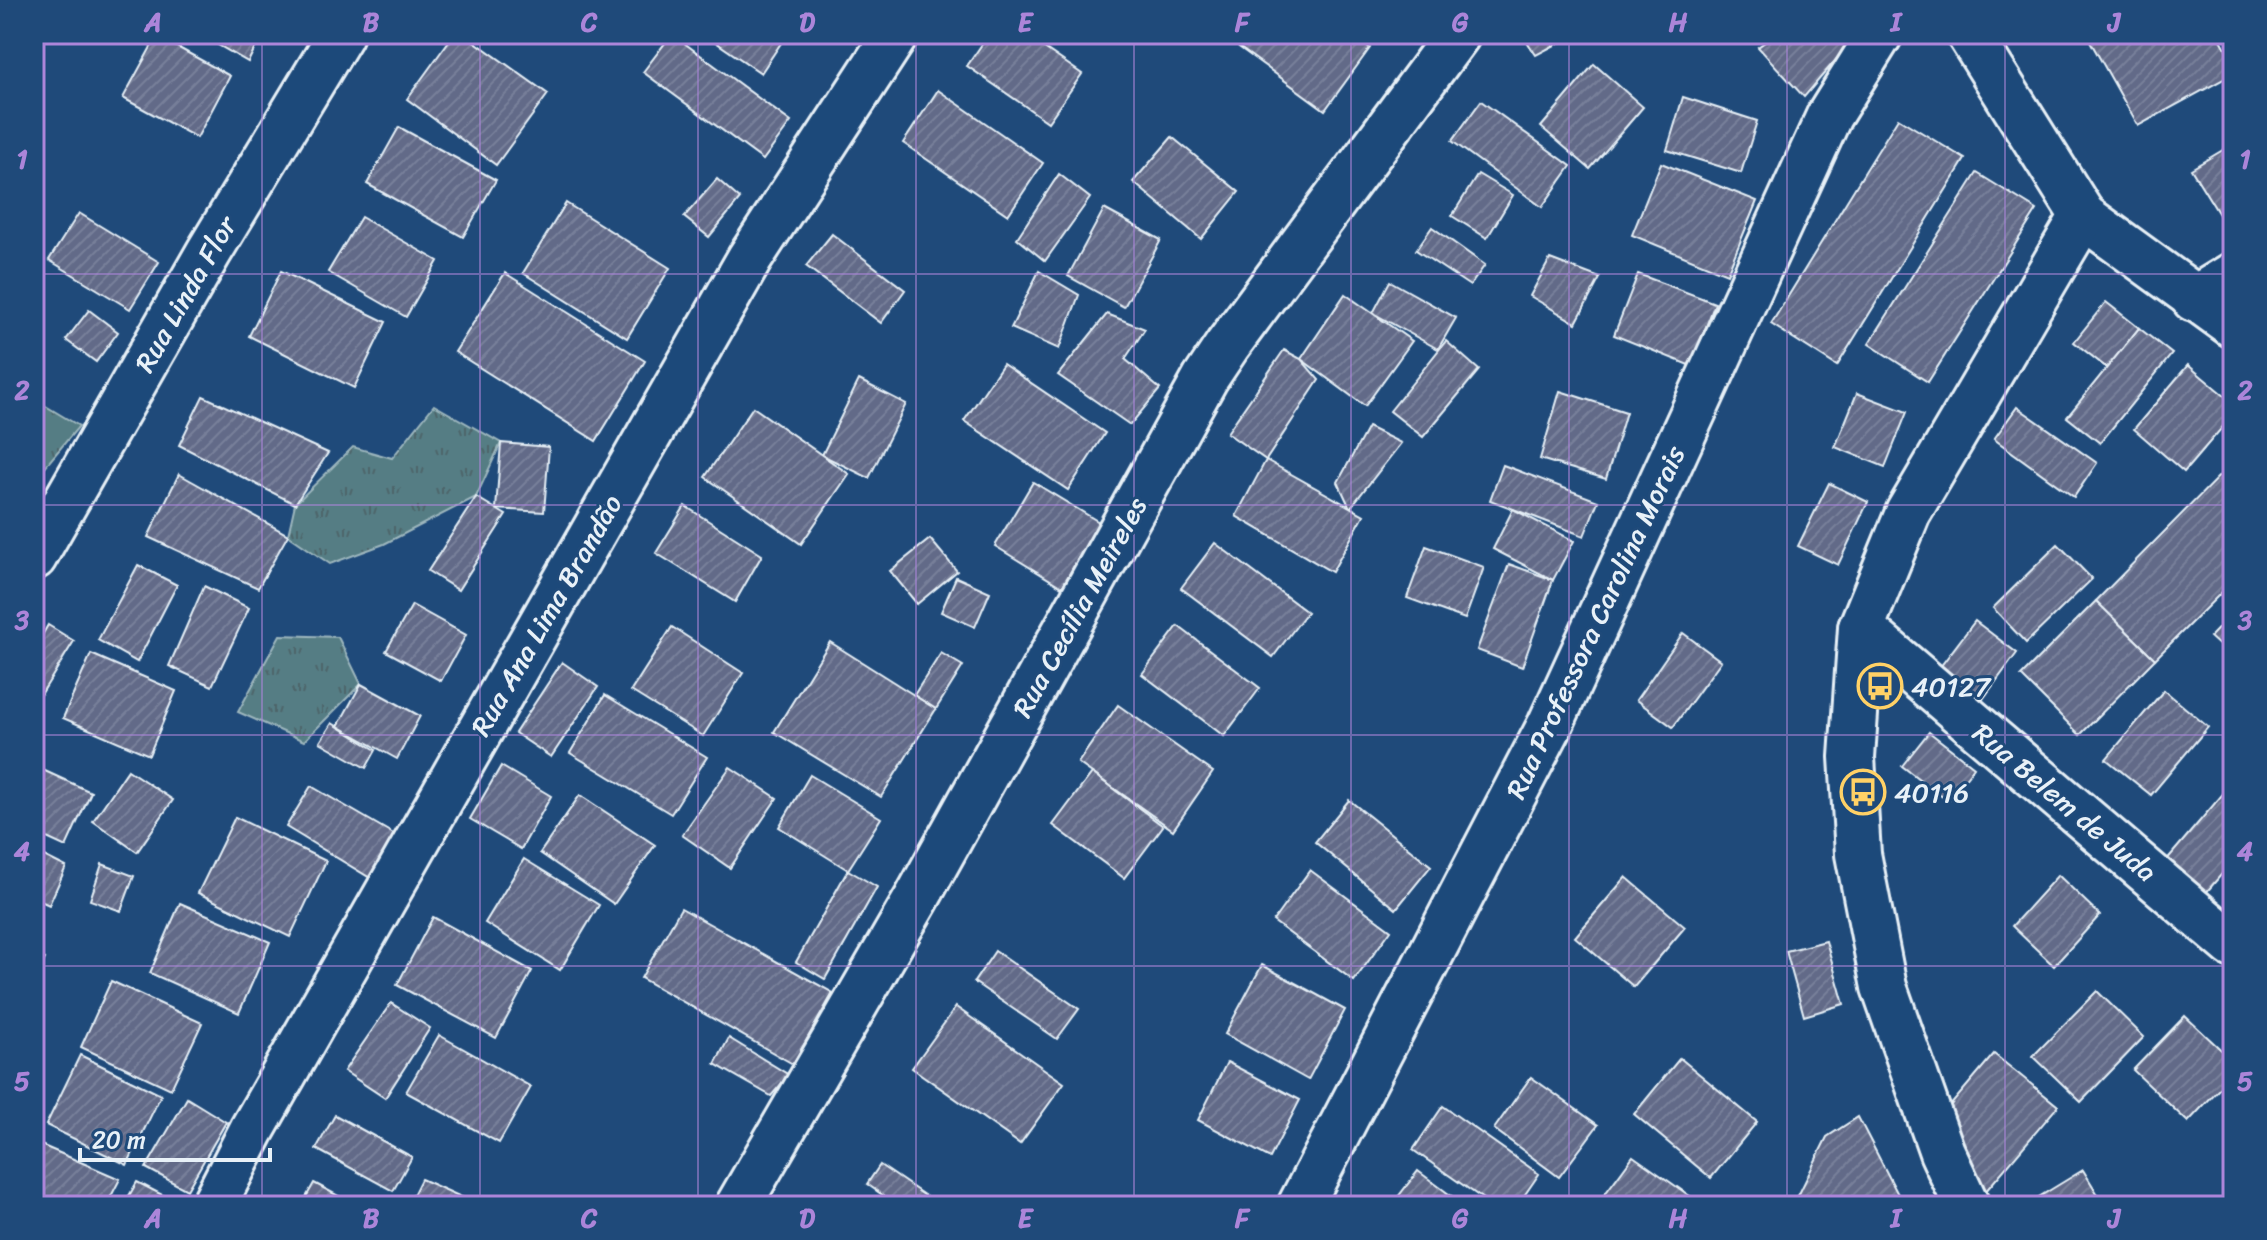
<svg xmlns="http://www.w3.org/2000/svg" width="2267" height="1240" viewBox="0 0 2267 1240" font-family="Sriracha,sans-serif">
  <defs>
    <pattern id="grass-tufts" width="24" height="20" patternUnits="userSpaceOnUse" patternTransform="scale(2)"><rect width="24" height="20" fill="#547d84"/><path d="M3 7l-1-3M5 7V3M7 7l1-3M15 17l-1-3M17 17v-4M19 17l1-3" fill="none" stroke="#4e656a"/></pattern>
    <pattern id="building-hatch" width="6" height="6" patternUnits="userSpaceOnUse" patternTransform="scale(2)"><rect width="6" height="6" fill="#626a88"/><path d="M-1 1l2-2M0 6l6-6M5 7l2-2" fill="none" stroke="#78809a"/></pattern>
  </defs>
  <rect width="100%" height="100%" fill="#1f4a7a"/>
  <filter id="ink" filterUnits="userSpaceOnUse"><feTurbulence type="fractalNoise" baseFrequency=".0125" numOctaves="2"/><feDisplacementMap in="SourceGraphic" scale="16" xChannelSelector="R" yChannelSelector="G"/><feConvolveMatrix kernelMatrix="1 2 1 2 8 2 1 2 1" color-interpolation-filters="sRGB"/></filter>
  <g filter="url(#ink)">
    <g fill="url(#grass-tufts)" stroke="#9eb7be" stroke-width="2">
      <polygon points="34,399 79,426 34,480"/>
      <polygon points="434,405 501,443 476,497 384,544 330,564 288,535 295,504 353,447 392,458"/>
      <polygon points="280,635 338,637 361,684 304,741 238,712"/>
    </g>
    <g fill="url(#building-hatch)" stroke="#e8f1f8" stroke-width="2">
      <polygon points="199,34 262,34 248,62"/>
      <polygon points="454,34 464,34 548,94 496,165 407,99"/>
      <polygon points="672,34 791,122 763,160 643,72"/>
      <polygon points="704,34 787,34 761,73"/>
      <polygon points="989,34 1024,34 1082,74 1048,122 967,66"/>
      <polygon points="1221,34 1351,34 1370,48 1325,110"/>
      <polygon points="1522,34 1576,34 1536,55"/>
      <polygon points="1776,34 1858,34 1804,97 1758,47"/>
      <polygon points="2097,34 2218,34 2233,61 2233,74 2138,126 2089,39"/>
      <polygon points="157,36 230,76 197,138 123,98"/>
      <polygon points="1594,64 1643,107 1590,169 1541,127"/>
      <polygon points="938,90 1043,163 1008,215 903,143"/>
      <polygon points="1683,97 1757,121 1741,173 1667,150"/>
      <polygon points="1481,101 1571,166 1542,207 1452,141"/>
      <polygon points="1898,118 1965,159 1837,366 1771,324"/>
      <polygon points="399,127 496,180 463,237 367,184"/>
      <polygon points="1172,137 1239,192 1201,239 1133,182"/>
      <polygon points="2233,144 2233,230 2230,232 2191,169"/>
      <polygon points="1661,163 1757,201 1727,274 1632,235"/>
      <polygon points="1977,173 2037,210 1928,382 1869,344"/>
      <polygon points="1059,174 1090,198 1045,261 1017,238"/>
      <polygon points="1478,174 1513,195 1487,238 1452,216"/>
      <polygon points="717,179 740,199 709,237 684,217"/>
      <polygon points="566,203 670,268 627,338 523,273"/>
      <polygon points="1104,209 1161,240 1124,307 1068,276"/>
      <polygon points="79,213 159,262 130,309 49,260"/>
      <polygon points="361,217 438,261 406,317 328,272"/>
      <polygon points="1432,227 1485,265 1470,286 1416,250"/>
      <polygon points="832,234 905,290 881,323 806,266"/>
      <polygon points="1550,259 1600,278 1576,323 1530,296"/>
      <polygon points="281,271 386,322 354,388 249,336"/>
      <polygon points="1039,271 1079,295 1059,349 1011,328"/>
      <polygon points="505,273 645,361 596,441 455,352"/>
      <polygon points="1638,274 1715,303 1691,366 1614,335"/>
      <polygon points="1390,281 1456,318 1438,349 1373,313"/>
      <polygon points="1345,294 1412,341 1365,406 1301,359"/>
      <polygon points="2106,302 2139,328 2107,368 2074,342"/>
      <polygon points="89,310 118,332 96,362 66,340"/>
      <polygon points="1107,314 1145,329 1125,359 1160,389 1130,425 1058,375"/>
      <polygon points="2139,328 2172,354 2100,443 2067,417"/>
      <polygon points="1446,341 1479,370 1423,437 1390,411"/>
      <polygon points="1284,350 1301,359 1319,380 1266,460 1227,433"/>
      <polygon points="1003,364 1105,433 1068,490 964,421"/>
      <polygon points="2188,365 2233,403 2233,415 2184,472 2134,429"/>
      <polygon points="859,380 906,404 869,478 822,455"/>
      <polygon points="1560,391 1626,412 1606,479 1540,459"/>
      <polygon points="1857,393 1907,412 1885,467 1835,447"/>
      <polygon points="203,396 328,453 295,504 179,445"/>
      <polygon points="753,407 849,474 801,544 705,477"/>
      <polygon points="2017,407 2097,463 2074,497 1994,439"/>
      <polygon points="1368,427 1401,443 1350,508 1338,482"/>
      <polygon points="501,443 549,447 544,512 496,509"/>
      <polygon points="1266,460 1364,515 1332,572 1236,516"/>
      <polygon points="2233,462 2233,581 2155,659 2096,601"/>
      <polygon points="1503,465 1598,501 1584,536 1490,500"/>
      <polygon points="179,474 288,535 258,588 148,537"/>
      <polygon points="1033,482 1099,522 1062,587 995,546"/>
      <polygon points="1829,483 1868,502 1838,565 1798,546"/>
      <polygon points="476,497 506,515 458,590 428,571"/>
      <polygon points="685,506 762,555 735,602 656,553"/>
      <polygon points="1513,509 1574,541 1553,580 1493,549"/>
      <polygon points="930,539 957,571 917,604 890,571"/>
      <polygon points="1215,543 1307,612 1273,657 1181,588"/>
      <polygon points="2058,544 2092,579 2026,643 1993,608"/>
      <polygon points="1426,546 1484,567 1465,619 1407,598"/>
      <polygon points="1509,564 1553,580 1522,667 1477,650"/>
      <polygon points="138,565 177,585 137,662 98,640"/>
      <polygon points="956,577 990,592 975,627 941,612"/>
      <polygon points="204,586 249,608 212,686 169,666"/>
      <polygon points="2096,601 2155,659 2080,735 2021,676"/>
      <polygon points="412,605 466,635 441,681 386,651"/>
      <polygon points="2233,613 2233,658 2210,637"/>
      <polygon points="1975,621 2017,653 1980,703 1937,671"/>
      <polygon points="48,625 74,641 34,706 34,649"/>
      <polygon points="1178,626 1260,688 1224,736 1142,674"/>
      <polygon points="672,627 743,673 703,736 631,691"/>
      <polygon points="1683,633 1721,661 1673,727 1636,700"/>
      <polygon points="830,642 936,709 881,797 774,732"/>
      <polygon points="941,653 963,666 936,709 914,695"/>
      <polygon points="91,654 176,691 149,755 63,718"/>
      <polygon points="562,662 598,687 551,757 515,733"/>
      <polygon points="361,684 420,716 397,759 338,726"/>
      <polygon points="2164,690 2208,727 2151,795 2106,759"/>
      <polygon points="605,695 707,757 671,814 570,753"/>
      <polygon points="1118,705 1213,772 1173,830 1078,763"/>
      <polygon points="332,723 376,750 366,768 320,742"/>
      <polygon points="1929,732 1974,767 1948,801 1902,766"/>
      <polygon points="34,766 91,792 66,847 34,832"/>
      <polygon points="501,766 551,796 521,849 470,819"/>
      <polygon points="730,767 777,798 730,868 682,835"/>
      <polygon points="128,770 173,800 137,852 93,821"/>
      <polygon points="1092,773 1163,826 1124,878 1053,825"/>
      <polygon points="810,775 881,818 848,870 779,827"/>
      <polygon points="2233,782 2233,861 2204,895 2165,862"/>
      <polygon points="311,786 397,836 372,879 286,827"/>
      <polygon points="580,795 655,845 614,904 540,853"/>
      <polygon points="1349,800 1431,866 1396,909 1315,842"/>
      <polygon points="235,817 326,861 290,937 198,893"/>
      <polygon points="34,851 66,867 49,905 34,898"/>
      <polygon points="524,859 599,905 560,970 485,923"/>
      <polygon points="102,864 134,876 121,911 90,900"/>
      <polygon points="848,870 877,887 825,979 796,962"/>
      <polygon points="1310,870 1391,930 1354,981 1273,921"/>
      <polygon points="2058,875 2100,915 2054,966 2012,926"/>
      <polygon points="1626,877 1685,927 1634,987 1575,937"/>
      <polygon points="180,903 270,942 239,1013 150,973"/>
      <polygon points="681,908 833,993 793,1064 641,978"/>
      <polygon points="433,917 532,971 496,1038 397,985"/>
      <polygon points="1826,941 1844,1004 1804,1016 1786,951"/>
      <polygon points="995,951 1079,1009 1057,1039 974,982"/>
      <polygon points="34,953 45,959 34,980"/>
      <polygon points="1262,965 1345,1010 1308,1080 1225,1034"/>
      <polygon points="111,981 202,1023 171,1089 81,1047"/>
      <polygon points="2097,991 2144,1037 2081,1102 2033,1056"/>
      <polygon points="391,1003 430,1028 385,1098 344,1071"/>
      <polygon points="956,1007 1064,1083 1020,1144 912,1068"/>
      <polygon points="2185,1016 2233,1061 2233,1074 2188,1122 2133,1070"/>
      <polygon points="439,1035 531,1087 499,1143 406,1092"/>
      <polygon points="729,1038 789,1075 771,1096 715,1064"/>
      <polygon points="1994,1054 2058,1106 1985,1192 1938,1120"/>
      <polygon points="80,1055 161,1095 127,1165 46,1125"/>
      <polygon points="1680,1058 1757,1122 1711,1178 1634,1114"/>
      <polygon points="1227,1062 1300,1100 1270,1158 1198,1120"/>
      <polygon points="1531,1077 1598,1125 1559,1177 1494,1129"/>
      <polygon points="187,1098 226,1122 187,1190 146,1168"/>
      <polygon points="1443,1106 1539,1174 1517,1206 1493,1206 1413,1150"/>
      <polygon points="335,1115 412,1157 393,1191 316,1149"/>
      <polygon points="1858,1117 1904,1206 1793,1206 1827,1137"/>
      <polygon points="34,1142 120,1179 106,1206 34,1206"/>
      <polygon points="1633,1156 1704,1206 1604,1206 1599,1202"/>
      <polygon points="880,1165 940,1206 898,1206 867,1184"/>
      <polygon points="2083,1170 2105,1206 2024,1206"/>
      <polygon points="1418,1171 1465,1206 1391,1206"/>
      <polygon points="421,1179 468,1200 465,1206 416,1206 409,1203"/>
      <polygon points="137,1182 172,1200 169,1206 123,1206"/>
      <polygon points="314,1183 357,1206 301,1206"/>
    </g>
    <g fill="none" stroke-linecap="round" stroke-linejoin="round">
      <g stroke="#e8f1f8" stroke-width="50">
        <g id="minor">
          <polyline points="2194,299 2233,275"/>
          <polyline points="34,557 209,252 341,34"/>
          <polyline points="1861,628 2233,945"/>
          <polyline points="213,1206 252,1130 750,258 896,34"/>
          <polyline points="738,1206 917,898 1205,379 1227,346 1458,34"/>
          <polyline points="1300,1206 1550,725 1829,116 1880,34"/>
        </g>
      </g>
      <g stroke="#e8f1f8" stroke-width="50">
        <polyline id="tertiary" points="2083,216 2233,325"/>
      </g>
      <g stroke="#e8f1f8" stroke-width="50">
        <polyline id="secondary" points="1967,1206 1942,1152 1884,987 1858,854 1852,757 1861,628 1908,513 2083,216 1969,34"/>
      </g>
      <use href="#minor" stroke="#1f4a7a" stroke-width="44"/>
      <use href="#tertiary" stroke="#1f4a7a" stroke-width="44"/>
      <use href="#secondary" stroke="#1f4a7a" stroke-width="44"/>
    </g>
  </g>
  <path fill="none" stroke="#ac85d9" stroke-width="2" stroke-opacity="0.55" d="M262,34V1206M480,34V1206M698,34V1206M916,34V1206M1134,34V1206M1351,34V1206M1569,34V1206M1787,34V1206M2005,34V1206M34,274H2233M34,505H2233M34,735H2233M34,966H2233"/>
  <defs>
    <g id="bus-ring" transform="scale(2.3)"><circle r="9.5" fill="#1f4a7a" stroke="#ffd166" stroke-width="1.5"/><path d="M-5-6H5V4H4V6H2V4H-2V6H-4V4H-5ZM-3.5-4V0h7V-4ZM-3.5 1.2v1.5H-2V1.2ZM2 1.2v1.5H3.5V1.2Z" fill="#ffd166"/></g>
  </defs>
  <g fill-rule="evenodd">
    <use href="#bus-ring" x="1880" y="686"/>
    <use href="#bus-ring" x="1863" y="792"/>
  </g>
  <g text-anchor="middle" stroke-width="6" stroke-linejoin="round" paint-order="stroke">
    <g font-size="28" fill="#e8f1f8" stroke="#1f4a7a">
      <text transform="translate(185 294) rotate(-60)" y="10">Rua Linda Flor</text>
      <text transform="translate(1079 607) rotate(-61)" y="10">Rua Cecília Meireles</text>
      <text transform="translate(546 615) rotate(-60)" y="10">Rua Ana Lima Brandão</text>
      <text transform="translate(1595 622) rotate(-65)" y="10">Rua Professora Carolina Morais</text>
      <text transform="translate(2065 802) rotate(40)" y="10">Rua Belem de Juda</text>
    </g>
    <g font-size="28" fill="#e8f1f8" stroke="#1f4a7a" text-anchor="start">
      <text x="1911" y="696">40127</text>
      <text x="1894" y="802">40116</text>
    </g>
  </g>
  <rect width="2267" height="1240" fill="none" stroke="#1f4a7a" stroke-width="88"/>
  <path d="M80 1148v12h190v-12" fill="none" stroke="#e8f1f8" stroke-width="4"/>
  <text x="92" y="1148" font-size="24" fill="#e8f1f8" stroke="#1f4a7a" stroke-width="6" paint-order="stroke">20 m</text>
  <rect x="44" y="44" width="2179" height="1152" fill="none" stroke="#ac85d9" stroke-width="3"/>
  <g font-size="26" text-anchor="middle" font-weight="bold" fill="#ac85d9">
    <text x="153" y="31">A</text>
    <text x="371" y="31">B</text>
    <text x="589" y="31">C</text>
    <text x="807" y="31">D</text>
    <text x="1025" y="31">E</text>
    <text x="1242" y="31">F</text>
    <text x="1460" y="31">G</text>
    <text x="1678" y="31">H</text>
    <text x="1896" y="31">I</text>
    <text x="2114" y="31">J</text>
    <text x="22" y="168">1</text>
    <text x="2245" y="168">1</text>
    <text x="22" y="399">2</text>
    <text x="2245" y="399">2</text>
    <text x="22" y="629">3</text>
    <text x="2245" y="629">3</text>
    <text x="22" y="860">4</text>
    <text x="2245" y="860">4</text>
    <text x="22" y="1090">5</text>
    <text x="2245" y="1090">5</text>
    <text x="153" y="1227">A</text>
    <text x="371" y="1227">B</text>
    <text x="589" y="1227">C</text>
    <text x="807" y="1227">D</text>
    <text x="1025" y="1227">E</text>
    <text x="1242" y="1227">F</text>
    <text x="1460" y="1227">G</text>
    <text x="1678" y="1227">H</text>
    <text x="1896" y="1227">I</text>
    <text x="2114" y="1227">J</text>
  </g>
</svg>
